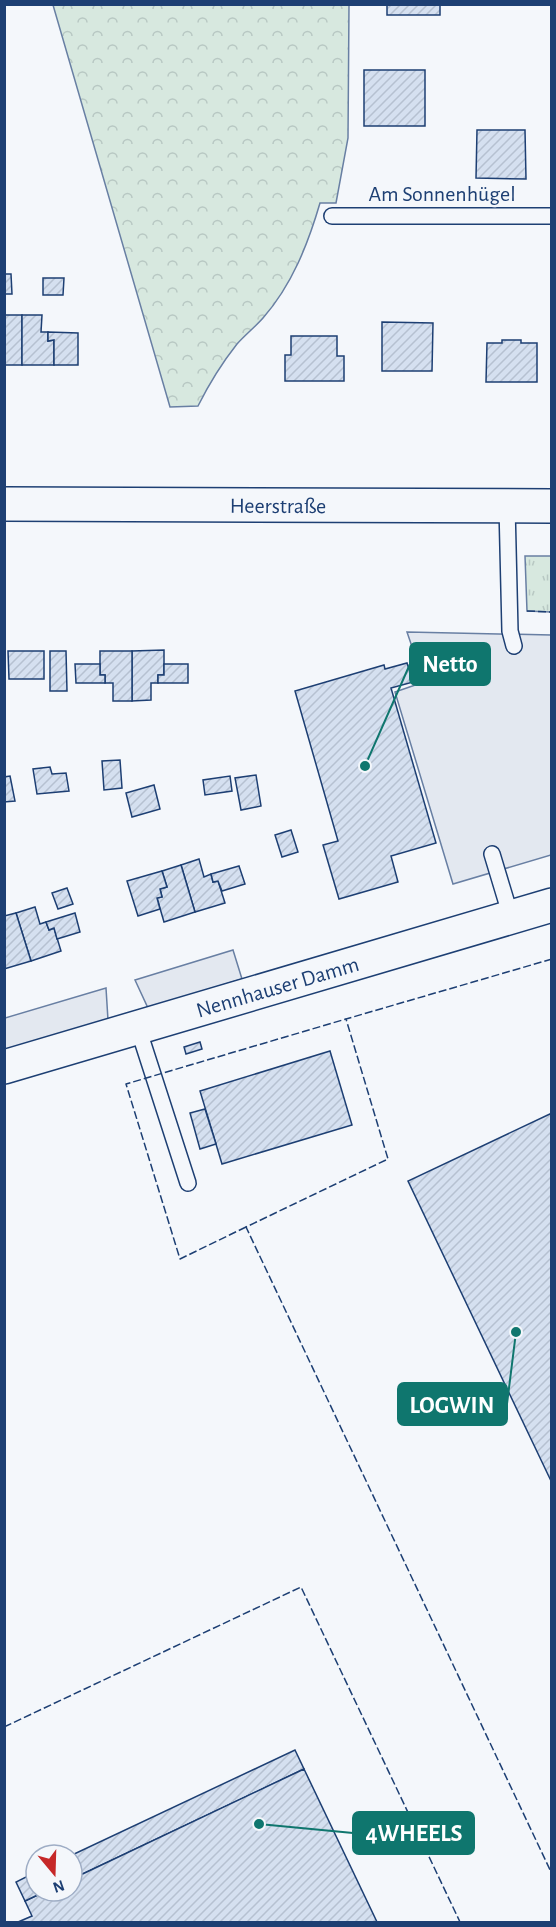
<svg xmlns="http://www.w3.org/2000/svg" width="556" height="1927" viewBox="0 0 556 1927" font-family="'Alegreya Sans',sans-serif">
  <defs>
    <pattern id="grass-tufts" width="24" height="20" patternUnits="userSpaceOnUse" patternTransform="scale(1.5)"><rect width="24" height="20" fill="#d7e8df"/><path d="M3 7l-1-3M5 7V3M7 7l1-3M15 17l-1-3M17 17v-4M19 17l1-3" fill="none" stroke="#b8c8c3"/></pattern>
    <pattern id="forest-crowns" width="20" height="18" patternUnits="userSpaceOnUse" patternTransform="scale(1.5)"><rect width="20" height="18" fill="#d7e8df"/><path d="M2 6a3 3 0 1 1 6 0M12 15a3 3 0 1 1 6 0" fill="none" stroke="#b8c8c3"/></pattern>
    <pattern id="building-hatch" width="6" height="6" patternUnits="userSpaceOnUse" patternTransform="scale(1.5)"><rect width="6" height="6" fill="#d5e0f0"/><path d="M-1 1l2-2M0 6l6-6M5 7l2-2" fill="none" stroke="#b6c1d1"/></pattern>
  </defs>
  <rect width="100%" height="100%" fill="#f4f7fb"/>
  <polygon fill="url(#grass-tufts)" stroke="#687fa3" stroke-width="1.5" points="525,556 551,556 551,612 527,611"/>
  <path fill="url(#forest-crowns)" stroke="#687fa3" stroke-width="1.5" d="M53,5H349L348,138L336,203H320C308,244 292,285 263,318C255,327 245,335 237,344C222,363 209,384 198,406L170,407Z"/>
  <g fill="#e3e8f0" stroke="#687fa3" stroke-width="1.5">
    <polygon points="407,632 551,635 551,855 453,884 395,692 424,682"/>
    <polygon points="233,950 242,979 148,1008 135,980"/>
    <polygon points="106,988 108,1020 5,1050 5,1018"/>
  </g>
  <g fill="url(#building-hatch)" stroke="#1d3f73" stroke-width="1.5">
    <rect x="387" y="4" width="53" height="11"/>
    <rect x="364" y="70" width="61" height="56"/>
    <polygon points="477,130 525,130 526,179 476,178"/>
    <polygon points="4,274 11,274 12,294 4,294"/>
    <polygon points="43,278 64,278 63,295 43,295"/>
    <rect x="4" y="315" width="18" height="50"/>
    <polygon points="22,315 42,315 41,332 48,332 48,341 54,340 54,365 22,365"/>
    <polygon points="382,322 433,323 432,371 382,371"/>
    <polygon points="48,332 78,333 78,365 54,365 54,340 48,341"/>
    <polygon points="291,336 337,336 337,356 344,356 344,381 285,381 285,355 291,355"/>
    <polygon points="502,340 521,340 521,343 537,343 537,382 486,382 487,343 502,343"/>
    <polygon points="164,650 164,675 158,675 158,683 151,683 151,700 132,701 132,651"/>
    <polygon points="8,651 44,651 44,679 9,679"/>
    <polygon points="50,651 66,651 67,691 50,691"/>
    <polygon points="100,651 132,651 132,701 113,701 113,683 105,683 105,675 100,675"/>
    <polygon points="407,663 413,682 391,688 436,843 391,856 398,882 339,899 323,845 338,841 295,691 384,665 385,669"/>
    <polygon points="75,664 100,664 100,675 105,675 105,683 76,683"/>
    <polygon points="164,664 188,664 188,683 158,683 158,675 164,675"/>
    <polygon points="120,760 122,788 104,790 102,761"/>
    <polygon points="50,767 52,774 66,773 69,791 37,794 33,769"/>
    <polygon points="256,775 261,806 241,810 235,778"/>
    <polygon points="10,776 15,801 4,802 4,777"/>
    <polygon points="230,776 232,791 205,795 203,780"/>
    <polygon points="154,785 160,809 132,817 126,793"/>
    <polygon points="291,830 298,852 282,857 275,835"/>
    <polygon points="199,859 204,877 211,874 213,882 218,881 225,903 195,912 181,865"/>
    <polygon points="181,865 195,912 164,922 157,898 162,897 160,889 167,887 162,871"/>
    <polygon points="239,866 245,884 222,891 218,881 213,882 211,874"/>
    <polygon points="162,871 167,887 160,889 162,897 157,898 160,909 138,916 127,881"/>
    <polygon points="67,888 73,904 58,909 52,893"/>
    <polygon points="35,907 40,924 46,922 49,930 54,928 61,951 31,961 16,913"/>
    <polygon points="16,913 31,961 4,969 4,916"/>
    <polygon points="75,913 80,932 57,939 54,928 49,930 46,922"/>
    <polygon points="200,1042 202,1049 186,1054 184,1047"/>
    <polygon points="330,1051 352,1125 222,1164 200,1091"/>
    <polygon points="205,1109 216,1144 200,1149 190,1113"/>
    <polygon points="552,1113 552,1483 408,1181"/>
    <polygon points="295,1750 304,1769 72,1879 72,1855"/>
    <polygon points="304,1769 377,1922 18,1922 32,1916 25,1901 46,1891 72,1891 72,1879"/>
    <polygon points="36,1872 36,1891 46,1891 25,1901 16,1882"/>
  </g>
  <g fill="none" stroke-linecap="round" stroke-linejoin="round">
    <g stroke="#1d3f73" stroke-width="18">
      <g id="service">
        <polyline points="332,216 552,216"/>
        <polyline points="507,506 510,631 514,646"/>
        <polyline points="492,854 511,917"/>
        <polyline points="138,1028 188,1183"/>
      </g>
    </g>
    <g stroke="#1d3f73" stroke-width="36">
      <g id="secondary">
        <path id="s1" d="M4,1067L552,905"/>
      </g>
    </g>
    <g stroke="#1d3f73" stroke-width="36">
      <g id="primary">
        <path id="s2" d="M4,504L552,506"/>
      </g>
    </g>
    <use href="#service" stroke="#f4f7fb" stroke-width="15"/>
    <use href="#secondary" stroke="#f4f7fb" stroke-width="33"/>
    <use href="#primary" stroke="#f4f7fb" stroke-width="33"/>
    <g stroke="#1d3f73" stroke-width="1.5" stroke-dasharray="8 3" stroke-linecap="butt">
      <polyline points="527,611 552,612"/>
      <polyline points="552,959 346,1019 388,1159 246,1227 552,1874"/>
      <polyline points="246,1227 180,1259 126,1084 346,1019"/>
      <polyline points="4,1727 301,1587 460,1922"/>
    </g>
  </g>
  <g text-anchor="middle" stroke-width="4.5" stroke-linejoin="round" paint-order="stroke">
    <g font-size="22" fill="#1d3f73" stroke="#f4f7fb">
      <text x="442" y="201">Am Sonnenhügel</text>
      <text dy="8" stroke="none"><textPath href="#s2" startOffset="274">Heerstraße</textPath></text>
      <text dy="8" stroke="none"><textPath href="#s1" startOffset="285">Nennhauser Damm</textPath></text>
    </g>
  </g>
  <path fill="none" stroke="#0f766e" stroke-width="2" d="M365 766L410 664M516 1332L507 1404M259 1824L353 1833"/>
  <g fill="#0f766e" stroke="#f4f7fb" stroke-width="2">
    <circle cx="365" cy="766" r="6"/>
    <circle cx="516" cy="1332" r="6"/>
    <circle cx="259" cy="1824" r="6"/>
  </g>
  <g fill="#0f766e" stroke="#0f766e" stroke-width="2">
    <rect x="410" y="643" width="80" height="42" rx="6"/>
    <rect x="398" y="1383" width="109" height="42" rx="6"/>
    <rect x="353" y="1812" width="121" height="42" rx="6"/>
  </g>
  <g font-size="24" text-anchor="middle" font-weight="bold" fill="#fff">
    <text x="450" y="672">Netto</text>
    <text x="452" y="1413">LOGWIN</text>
    <text x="414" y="1841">4WHEELS</text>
  </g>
  <rect width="556" height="1927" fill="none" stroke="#1d3f73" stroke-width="12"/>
  <g transform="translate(54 1873) rotate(161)"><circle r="28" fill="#f4f7fb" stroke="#9eadc5" stroke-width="1.5"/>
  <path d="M0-4.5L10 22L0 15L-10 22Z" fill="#c62828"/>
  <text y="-9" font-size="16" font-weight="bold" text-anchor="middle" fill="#1d3f73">N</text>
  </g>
</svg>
